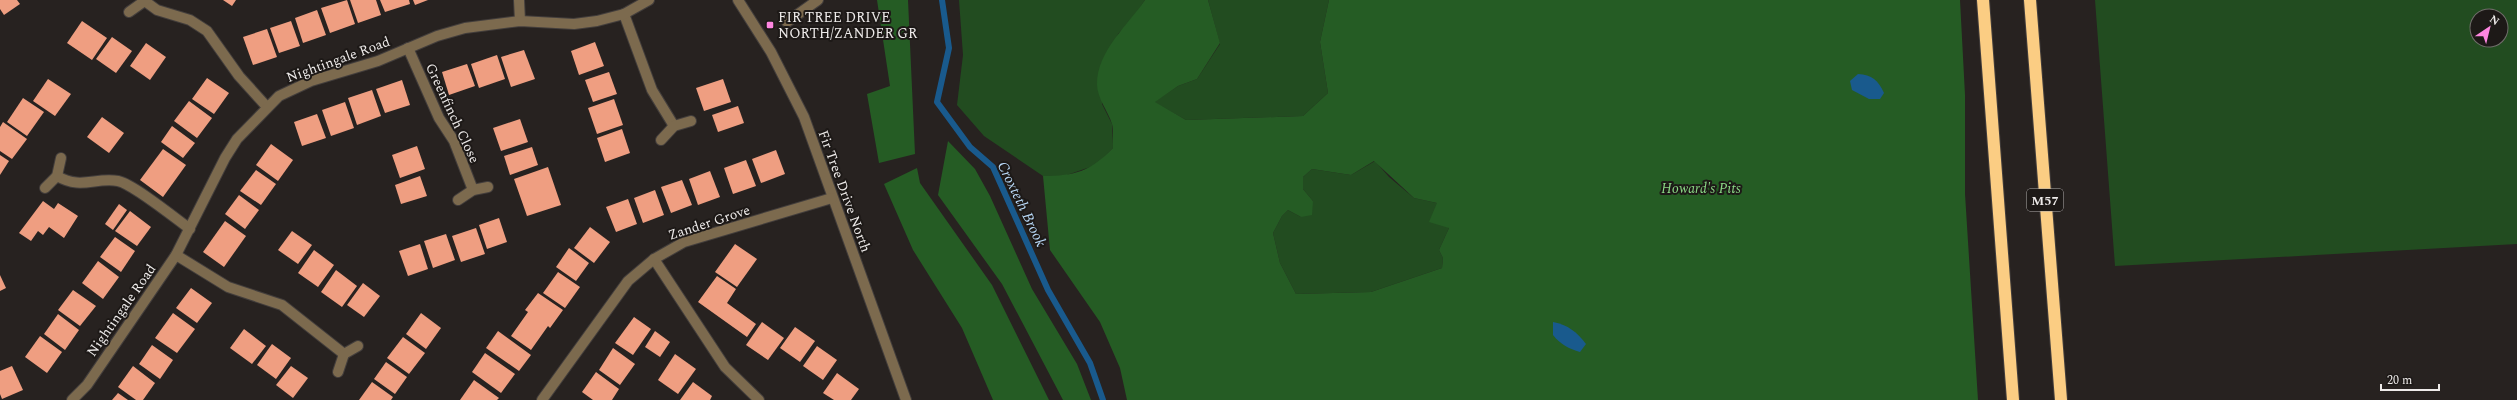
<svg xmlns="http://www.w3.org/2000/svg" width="2517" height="400" viewBox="0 0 2517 400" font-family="Spectral,serif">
  <rect width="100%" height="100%" fill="#272220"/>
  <g fill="#224c20" fill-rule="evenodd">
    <polygon points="959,0 1145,0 1133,18 1118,34 1102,104 1112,124 1113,148 1096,165 1064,176 1043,176 984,136 957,105 963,55"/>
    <polygon points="1208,0 1329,0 1320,42 1328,93 1303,116 1186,120 1154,102 1178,86 1197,79 1220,44"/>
    <path d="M2095,0H2517V244L2115,266ZM2477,16H2501V40H2477Z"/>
    <polygon points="1375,161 1389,177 1414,198 1437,203 1449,228 1439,250 1443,258 1442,268 1371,292 1296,294 1280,263 1273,233 1282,216 1288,210 1301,217 1313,201 1303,189 1303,177 1312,169 1351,175"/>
  </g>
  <g fill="#255c24" fill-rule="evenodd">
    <polygon points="877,0 908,0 915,154 879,163 867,94 890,86"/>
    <path d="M1145,0H1208L1220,43L1197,79L1178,86L1155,102L1186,120L1303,116L1328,93L1320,42L1329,0H1960L1965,95V194L1978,400H1127L1120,368L1100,322L1050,250L1043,176C1075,176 1091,171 1113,148C1112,141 1114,131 1112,124C1108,111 1097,98 1097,84C1097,51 1128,25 1145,0ZM1374,161L1414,198L1437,203L1429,222L1449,228L1439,250L1443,258L1442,268L1371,292L1296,294L1280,263L1273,233L1282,216L1288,210L1301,217L1312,215L1313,201L1303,189V177L1312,169L1351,175Z"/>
    <polygon points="948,141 975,169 990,196 1032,289 1077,364 1091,400 1063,400 1002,284 938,195"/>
    <polygon points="917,168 920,183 992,285 1049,400 993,400 962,328 913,250 884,184"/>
  </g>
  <g fill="#195a8d">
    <path d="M1858,74C1872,75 1878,80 1884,93L1880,99H1869L1852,90L1850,81Z"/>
    <path d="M1553,322C1568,325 1577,332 1586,344L1580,352C1569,349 1560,344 1553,335Z"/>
  </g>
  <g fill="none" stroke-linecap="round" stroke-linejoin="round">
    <polyline stroke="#195a8d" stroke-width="6" points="942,0 949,48 937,102 970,147 993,167 1048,290 1090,363 1103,400"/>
  </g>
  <g fill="#ef9e81">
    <polygon points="0,0 17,0 20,4 4,15 0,9"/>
    <polygon points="223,0 236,0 232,6"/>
    <polygon points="347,0 355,24 330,33 321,8"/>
    <polygon points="350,0 376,0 381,15 358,23"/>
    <polygon points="380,0 409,0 410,4 385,12"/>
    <polygon points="413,0 428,0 415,5"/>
    <polygon points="317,10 326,35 303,43 295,18"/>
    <polygon points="82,21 107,38 92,60 67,43"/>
    <polygon points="291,21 300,46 279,53 270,28"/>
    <polygon points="267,29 277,57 253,65 243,37"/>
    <polygon points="112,37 132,51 116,73 96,59"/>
    <polygon points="595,42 604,66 579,75 571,51"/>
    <polygon points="146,43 166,57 150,80 130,66"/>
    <polygon points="524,50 535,79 511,87 501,57"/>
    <polygon points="497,55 505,79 479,88 471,64"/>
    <polygon points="467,64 475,86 449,95 442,72"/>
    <polygon points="609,72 617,94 593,102 585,80"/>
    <polygon points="207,78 229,93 214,114 192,99"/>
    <polygon points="48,79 71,94 55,116 33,101"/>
    <polygon points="723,79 731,102 704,111 696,88"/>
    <polygon points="402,80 410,105 385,113 376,89"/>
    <polygon points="372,90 381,116 357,125 348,98"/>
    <polygon points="23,98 44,112 27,136 7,122"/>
    <polygon points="614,99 623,125 597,134 588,108"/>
    <polygon points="189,101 212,118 197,138 174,121"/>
    <polygon points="345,102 354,128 331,136 322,110"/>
    <polygon points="738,106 744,123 718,132 712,115"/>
    <polygon points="317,114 326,138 302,146 294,122"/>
    <polygon points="102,117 124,133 109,153 87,137"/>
    <polygon points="520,119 528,142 501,151 493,128"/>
    <polygon points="3,122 27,139 12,159 0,151 0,127"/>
    <polygon points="172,126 195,143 183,158 161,142"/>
    <polygon points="622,129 630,153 605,162 597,138"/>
    <polygon points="271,144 293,160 278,181 256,165"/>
    <polygon points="417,146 425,169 400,178 392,155"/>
    <polygon points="532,147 538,165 510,175 504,156"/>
    <polygon points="163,149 186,165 163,197 140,180"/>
    <polygon points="776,150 785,174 761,183 752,159"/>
    <polygon points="0,155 9,161 0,175"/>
    <polygon points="746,160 756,186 733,194 724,168"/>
    <polygon points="548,167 561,205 527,216 514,179"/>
    <polygon points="256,170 276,184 261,205 240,191"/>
    <polygon points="710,171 720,197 698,205 689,179"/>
    <polygon points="420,176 427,196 401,204 395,185"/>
    <polygon points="682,180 692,205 671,213 661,187"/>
    <polygon points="655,190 664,215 643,223 634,198"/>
    <polygon points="239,195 259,210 245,229 225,214"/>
    <polygon points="628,199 637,224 616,232 606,207"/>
    <polygon points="43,201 54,209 58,203 78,216 64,238 49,227 43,235 38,231 31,241 19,233"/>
    <polygon points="119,204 127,210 113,230 105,224"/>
    <polygon points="130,211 151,227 137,246 115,231"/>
    <polygon points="499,218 507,242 487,249 479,225"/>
    <polygon points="225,221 246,236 224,267 203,252"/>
    <polygon points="590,227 610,242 594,263 574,248"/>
    <polygon points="476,228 485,254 461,262 452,236"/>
    <polygon points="292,231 312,245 298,264 278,250"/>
    <polygon points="446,234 455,260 433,268 424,241"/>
    <polygon points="115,237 135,251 121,272 100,257"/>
    <polygon points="420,244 428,269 408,276 399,251"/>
    <polygon points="735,244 757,259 737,287 715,272"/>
    <polygon points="569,248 589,263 576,281 556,267"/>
    <polygon points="314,250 334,265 318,287 298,273"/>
    <polygon points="98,261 119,277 103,299 82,283"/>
    <polygon points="336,270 357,286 342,307 321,292"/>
    <polygon points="558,272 580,287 565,308 543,293"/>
    <polygon points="0,275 6,288 0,291"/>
    <polygon points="717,276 736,289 727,303 756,324 747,337 698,302"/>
    <polygon points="363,283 380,296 364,317 347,305"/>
    <polygon points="191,288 212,303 197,323 176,308"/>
    <polygon points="73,290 96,306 80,326 58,310"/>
    <polygon points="538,293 563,310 550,328 548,326 531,350 511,336 528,312 525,310"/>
    <polygon points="173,313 195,329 177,353 155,338"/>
    <polygon points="421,313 441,328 426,349 406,334"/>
    <polygon points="58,314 79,330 65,350 44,334"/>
    <polygon points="634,317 651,329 633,355 615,343"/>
    <polygon points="762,322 784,338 768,360 746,345"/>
    <polygon points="795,327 815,341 800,362 780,348"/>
    <polygon points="244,329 266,346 252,364 230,348"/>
    <polygon points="498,331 531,355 519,371 486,348"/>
    <polygon points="655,331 670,342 660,357 645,347"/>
    <polygon points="40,336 62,352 47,373 25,357"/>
    <polygon points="403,337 425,353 409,374 387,358"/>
    <polygon points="272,344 291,358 276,379 257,365"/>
    <polygon points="152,345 173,360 160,379 139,364"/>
    <polygon points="817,346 837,360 823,380 803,366"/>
    <polygon points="613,348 635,364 620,385 599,370"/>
    <polygon points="485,353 515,374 501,393 472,372"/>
    <polygon points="675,354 696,369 678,394 658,380"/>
    <polygon points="386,362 407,377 395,394 374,379"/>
    <polygon points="12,366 23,390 2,399 0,394 0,371"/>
    <polygon points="133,366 155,383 143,400 136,400 118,387"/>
    <polygon points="291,366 308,378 293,398 276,385"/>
    <polygon points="596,372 619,389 612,400 593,400 582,392"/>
    <polygon points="837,373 859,389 851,400 834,400 823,393"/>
    <polygon points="474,380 499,398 497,400 460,400"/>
    <polygon points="372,382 393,397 391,400 359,400"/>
    <polygon points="693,382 712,396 710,400 680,400"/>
    <polygon points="118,393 128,400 112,400"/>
  </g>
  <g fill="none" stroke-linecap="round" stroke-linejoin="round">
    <g stroke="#433e3c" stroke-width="12">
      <g id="minor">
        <polyline points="519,0 520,21"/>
        <polyline points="738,0 771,52 804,117 906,400"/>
        <polyline points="146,2 157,10 190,20 207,31 239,76 267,107"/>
        <polyline points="129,12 146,0"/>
        <polyline points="624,14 652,90 674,126"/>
        <polyline points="787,22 818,0"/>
        <polyline points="408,48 439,118 454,141 473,190"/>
        <polyline points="661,140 674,126 691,121"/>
        <path d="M57,176C81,190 95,177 118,181C133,184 175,218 190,229"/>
        <polyline points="45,188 57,176 61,158"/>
        <polyline points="458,200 473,190 488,187"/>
        <polyline points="176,255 228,287 282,305 344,354"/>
        <polyline points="654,259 725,367 759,400"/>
        <polyline points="338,372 344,354 358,346"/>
        <polyline points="72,400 87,385 176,255 225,158 237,139 279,96 311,81 378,61 437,36 465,28 520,21 574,24 597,21 624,14 649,0"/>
        <polyline points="542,400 628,281 654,259 684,242 832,198"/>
      </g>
    </g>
    <g stroke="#433e3c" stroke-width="14">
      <g id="highway">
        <polyline points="1983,0 2013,400"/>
        <polyline points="2030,0 2061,400"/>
      </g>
    </g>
    <use href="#minor" stroke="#7c6a4e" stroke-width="10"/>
    <use href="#highway" stroke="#fbcd83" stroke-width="12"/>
  </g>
  <rect fill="#fe86e0" stroke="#1d1917" stroke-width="1.5" x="766" y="21" width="8" height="8" rx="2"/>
  <g text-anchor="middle" stroke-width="4" stroke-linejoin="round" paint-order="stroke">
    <rect fill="#1d1917" stroke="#afacab" stroke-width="1" x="2027" y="189" width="36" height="22" rx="3"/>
    <g font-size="13" font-weight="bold" fill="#eeebea">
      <text x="2045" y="205">M57</text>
    </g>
    <g font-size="14" fill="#eeebea" stroke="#1d1917" text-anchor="start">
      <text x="778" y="22">FIR TREE DRIVE<tspan x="778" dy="16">NORTH/ZANDER GR</tspan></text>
    </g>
    <g font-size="14" fill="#eeebea" stroke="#1d1917">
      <text transform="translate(338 59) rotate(-20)" y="5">Nightingale Road</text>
      <text transform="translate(453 113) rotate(65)" y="5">Greenfinch Close</text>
      <text transform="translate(845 191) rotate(70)" y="5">Fir Tree Drive North</text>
      <text transform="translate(709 222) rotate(-18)" y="5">Zander Grove</text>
      <text transform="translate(121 310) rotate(-55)" y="5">Nightingale Road</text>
    </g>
    <g font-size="14" font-style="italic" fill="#8bd886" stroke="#1d1917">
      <text x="1701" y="193">Howard's Pits</text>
    </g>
    <g font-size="15" font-style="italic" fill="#b8d8f7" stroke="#1d1917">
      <text transform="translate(1022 204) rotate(64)" y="5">Croxteth Brook</text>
    </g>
  </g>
  <g transform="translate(2489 28) rotate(35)"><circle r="19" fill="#1d1917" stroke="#716d6b"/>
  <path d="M0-3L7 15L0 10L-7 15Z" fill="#fe86e0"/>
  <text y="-6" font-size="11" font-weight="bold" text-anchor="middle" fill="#eeebea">N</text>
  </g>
  <path d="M2381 384v6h58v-6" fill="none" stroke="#eeebea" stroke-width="2"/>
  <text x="2387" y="384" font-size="12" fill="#eeebea" stroke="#1d1917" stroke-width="3" paint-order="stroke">20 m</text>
</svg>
